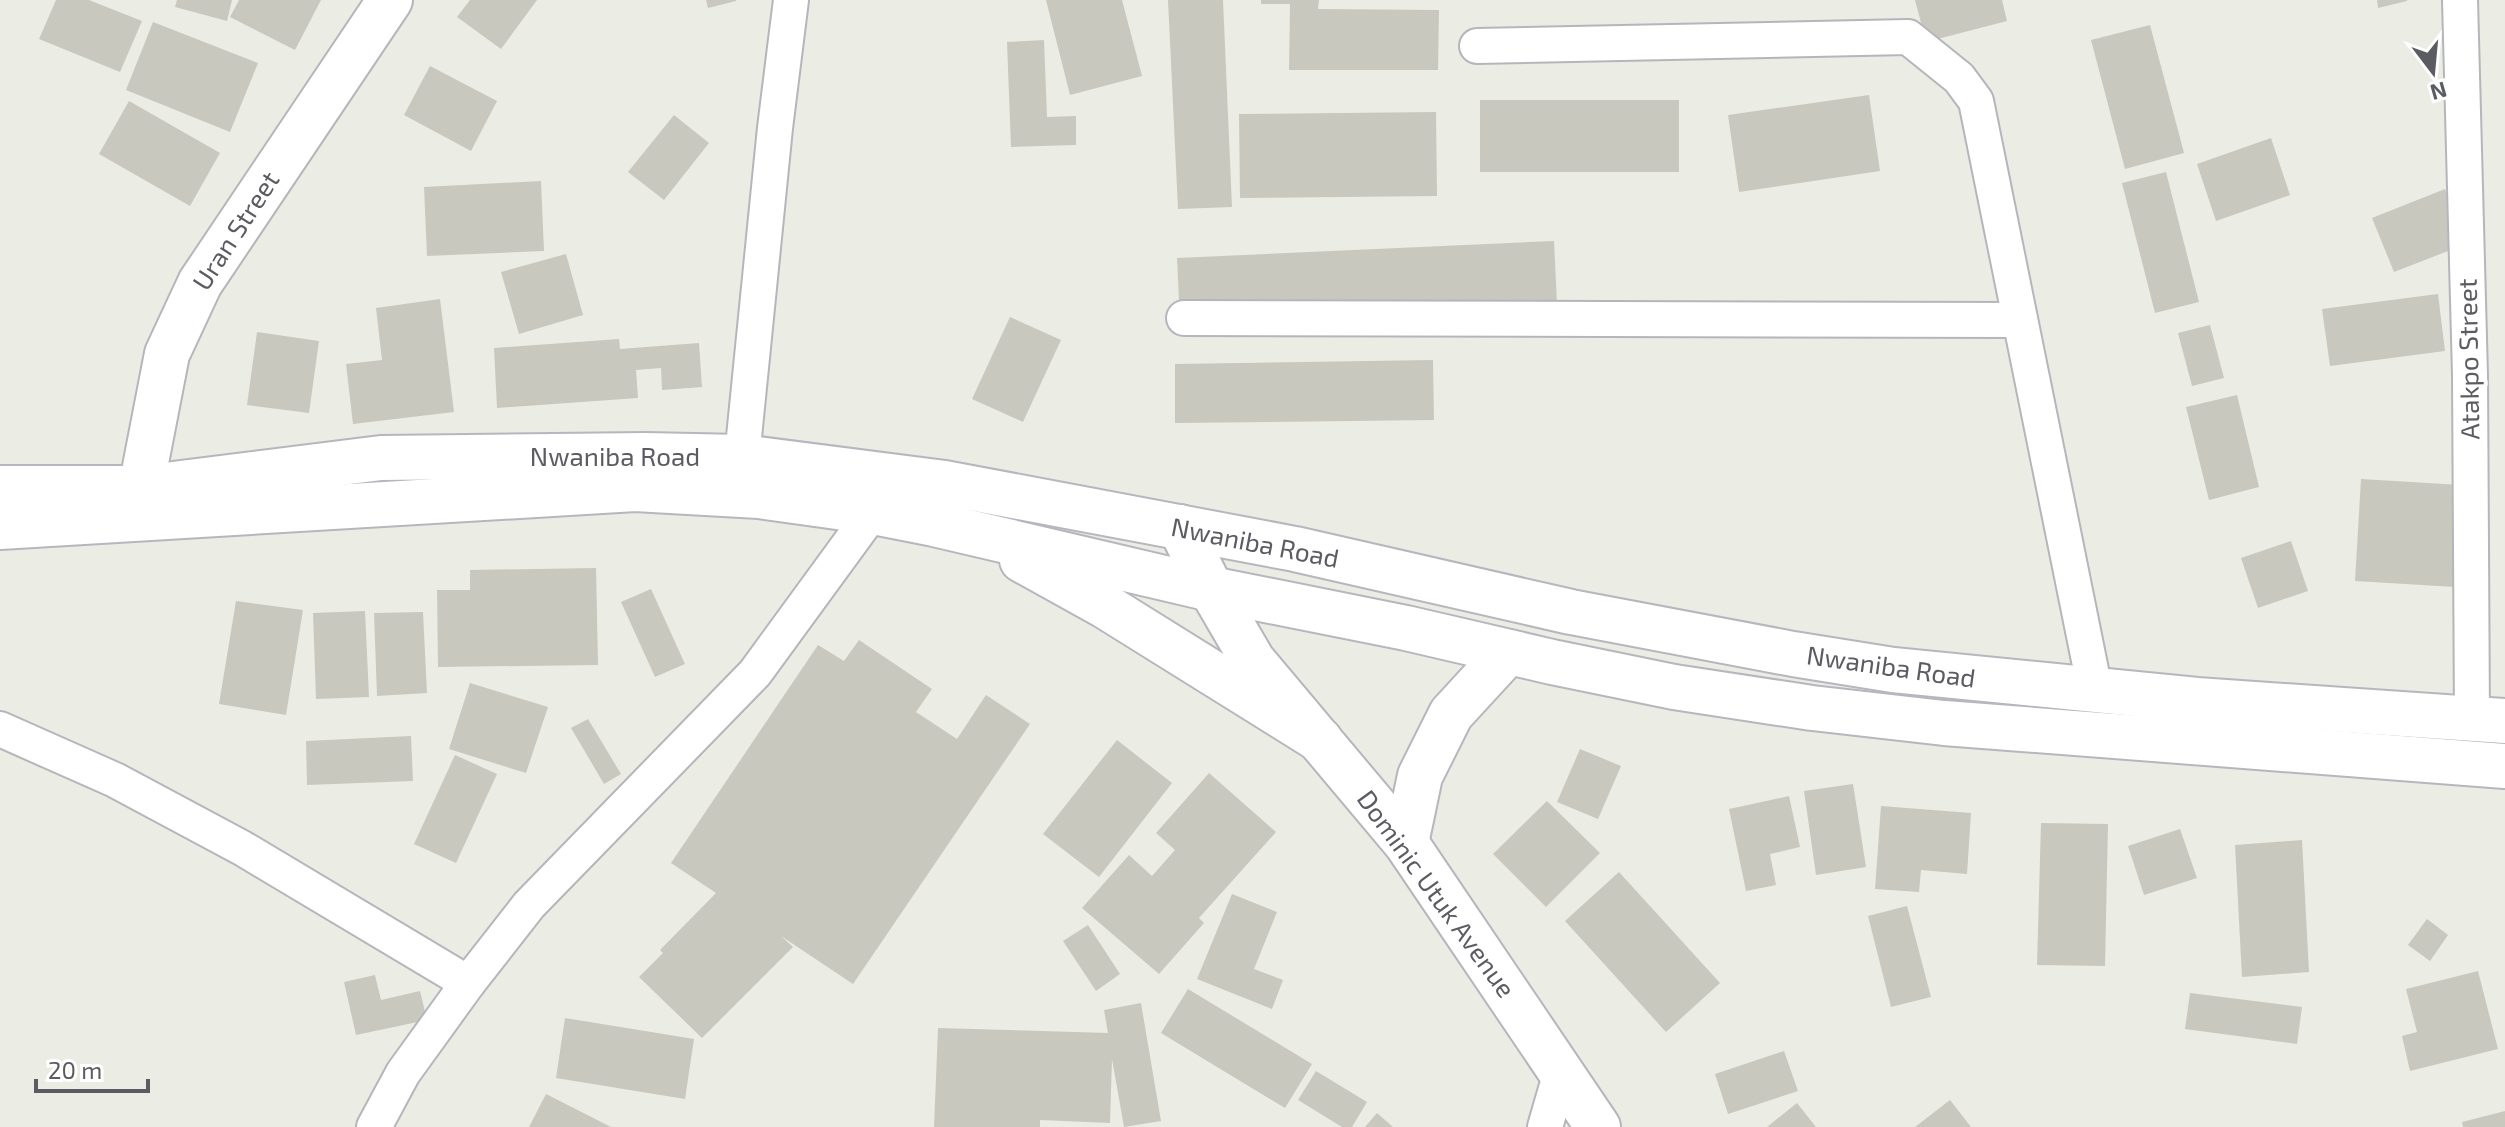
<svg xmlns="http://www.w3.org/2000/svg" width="2505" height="1127" viewBox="0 0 2505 1127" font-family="'Exo 2',sans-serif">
  <rect width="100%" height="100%" fill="#ebece3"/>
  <g fill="#c8c8bf">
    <polygon points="56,0 89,0 142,21 120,72 39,39"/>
    <polygon points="177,0 232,0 227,21 175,7"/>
    <polygon points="239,0 321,0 295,50 230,17"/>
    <polygon points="470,0 537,0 501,49 457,17"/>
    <polygon points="706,0 736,0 736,1 708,8"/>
    <polygon points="1046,0 1122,0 1142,76 1070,95"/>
    <polygon points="1168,0 1223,0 1232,207 1178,209"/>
    <polygon points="1261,0 1319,0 1318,9 1439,10 1438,70 1289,70 1290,4 1261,4"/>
    <polygon points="1915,0 2002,0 2007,21 1926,42"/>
    <polygon points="2377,0 2407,0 2407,1 2378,8"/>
    <polygon points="153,22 258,63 230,132 126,90"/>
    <polygon points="2150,25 2184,153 2125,169 2091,40"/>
    <polygon points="1044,40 1047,117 1076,116 1076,145 1011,147 1007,42"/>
    <polygon points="430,66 497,101 471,151 404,115"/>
    <polygon points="1869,95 1880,171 1739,192 1728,115"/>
    <rect x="1480" y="100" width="199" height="72"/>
    <polygon points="129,101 220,153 190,206 99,154"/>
    <polygon points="1436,112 1437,196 1240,198 1239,114"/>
    <polygon points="674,115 709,143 664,200 628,172"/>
    <polygon points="2271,138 2290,195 2216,221 2197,164"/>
    <polygon points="2166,172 2199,302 2155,313 2122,183"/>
    <polygon points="541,181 544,251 427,256 424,187"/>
    <polygon points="2445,189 2466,244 2394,272 2372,218"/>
    <polygon points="1554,241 1557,303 1180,321 1177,258"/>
    <polygon points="566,254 583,315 519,334 501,272"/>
    <polygon points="2438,294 2445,351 2330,366 2322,309"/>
    <polygon points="440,299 454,412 353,424 346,364 382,360 376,308"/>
    <polygon points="1010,317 1061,340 1023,422 972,399"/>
    <polygon points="2210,325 2224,378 2192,386 2178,333"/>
    <polygon points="257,332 319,341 309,413 247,405"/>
    <polygon points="619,339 620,349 699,343 702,387 662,390 661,368 636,370 638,398 497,408 494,348"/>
    <polygon points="1433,360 1434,420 1175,423 1175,364"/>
    <polygon points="2237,395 2259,487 2209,500 2186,407"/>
    <polygon points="2361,479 2461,485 2455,587 2355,581"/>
    <polygon points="2291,541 2308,591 2258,608 2241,558"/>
    <polygon points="596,568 598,665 438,667 437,590 470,590 470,570"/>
    <polygon points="651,589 685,664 655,677 621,602"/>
    <polygon points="236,601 303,610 286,715 219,704"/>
    <polygon points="365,611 369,697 316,699 313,613"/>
    <polygon points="423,612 427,693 377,696 374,613"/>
    <polygon points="859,640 932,689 916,712 957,739 986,695 1030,724 853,984 781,936 793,947 702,1038 639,977 663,953 660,950 716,893 671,863 818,645 844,661"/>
    <polygon points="470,683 548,707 526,773 449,749"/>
    <polygon points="588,719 621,774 604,784 571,728"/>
    <polygon points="411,736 413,781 307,785 306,741"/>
    <polygon points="1117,740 1172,783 1099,877 1043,834"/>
    <polygon points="1580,749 1621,766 1598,819 1557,802"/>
    <polygon points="455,755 497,774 456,863 414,844"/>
    <polygon points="1209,773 1276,832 1199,918 1204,923 1159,974 1082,908 1129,855 1152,876 1175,850 1156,833"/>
    <polygon points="1853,784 1866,867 1816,875 1804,791"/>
    <polygon points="1789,796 1800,847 1770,854 1776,885 1746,891 1729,809"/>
    <polygon points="1547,801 1600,853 1546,907 1493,854"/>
    <polygon points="1881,806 1971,813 1967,874 1921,870 1919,892 1875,889"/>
    <polygon points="2041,823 2108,824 2105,966 2037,965"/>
    <polygon points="2180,829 2197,878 2144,895 2128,846"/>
    <polygon points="2302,840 2309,972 2242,977 2235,845"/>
    <polygon points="1619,872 1720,983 1666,1032 1565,921"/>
    <polygon points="1232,894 1277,912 1254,969 1283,980 1272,1009 1197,979"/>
    <polygon points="1907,906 1931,997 1891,1007 1868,916"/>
    <polygon points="2427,919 2448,935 2430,961 2408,945"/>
    <polygon points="1088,925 1120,974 1096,991 1063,941"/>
    <polygon points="2478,971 2498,1049 2410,1071 2402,1036 2417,1032 2406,989"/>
    <polygon points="375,975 381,1000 420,991 427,1020 356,1035 344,982"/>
    <polygon points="1188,989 1312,1064 1285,1108 1161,1033"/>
    <polygon points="2190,993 2302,1007 2297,1044 2185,1029"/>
    <polygon points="1141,1003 1161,1121 1124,1127 1112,1059 1110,1123 1040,1120 1040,1127 934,1127 938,1028 1108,1033 1104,1010"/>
    <polygon points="565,1018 694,1039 685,1099 556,1078"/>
    <polygon points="1784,1051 1798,1091 1728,1114 1715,1074"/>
    <polygon points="1316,1071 1367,1102 1352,1127 1342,1127 1298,1100"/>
    <polygon points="546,1094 611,1127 529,1127"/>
    <polygon points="1950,1100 1971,1127 1915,1127"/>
    <polygon points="1797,1103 1816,1127 1767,1127"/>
    <polygon points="2505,1111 2505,1127 2463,1127 2462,1122"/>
    <polygon points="1377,1113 1393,1127 1365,1127"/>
  </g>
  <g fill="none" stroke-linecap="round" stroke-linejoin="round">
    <g stroke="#b5b6bc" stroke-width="38">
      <g id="minor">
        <polyline points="2460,0 2470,375 2472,719"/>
        <polyline points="1477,46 1908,37 1959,78 1976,101 2095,690"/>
        <polyline points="1184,318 2020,320"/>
        <polyline points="742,457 775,128 791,0"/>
        <polyline points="0,729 115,780 242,848 468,983"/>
        <polyline points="374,1127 403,1073 468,983 529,905 755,673 885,495"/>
        <polyline points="1545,1127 1561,1072"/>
      </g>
    </g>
    <g stroke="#b5b6bc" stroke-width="48">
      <g id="tertiary">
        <polyline points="109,509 141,488 167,354 200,283 390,0"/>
        <polyline points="1180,527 1211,589 1253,661 1406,843 1598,1127"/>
      </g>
    </g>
    <g stroke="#b6b7be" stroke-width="48">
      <g id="secondary">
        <polyline points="0,488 141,488 381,458 645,455 742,457 945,483 1295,549 1571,612 1793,654 1893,670 2197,700 2505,721"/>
        <polyline points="0,527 635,489 759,496 873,512 934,524 1211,589 1406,628 1552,662 1674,687 1812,708 1944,723 2505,766"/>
        <polyline points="1022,560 1105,606 1320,740"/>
        <polyline points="1406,843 1420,776 1451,714 1508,652"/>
      </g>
    </g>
    <use href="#minor" stroke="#fff" stroke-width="34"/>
    <use href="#tertiary" stroke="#fff" stroke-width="44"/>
    <use href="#secondary" stroke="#fff" stroke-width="44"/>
  </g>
  <g text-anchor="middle" stroke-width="8" stroke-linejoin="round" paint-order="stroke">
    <g font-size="26" fill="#5b5c62" stroke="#fff">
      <text transform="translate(236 231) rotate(-57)" y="9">Uran Street</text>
      <text transform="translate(2469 359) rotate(-91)" y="9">Atakpo Street</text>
      <text x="615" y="466">Nwaniba Road</text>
      <text transform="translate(1255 543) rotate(11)" y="9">Nwaniba Road</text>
      <text transform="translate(1891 667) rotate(8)" y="9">Nwaniba Road</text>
      <text transform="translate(1436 894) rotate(54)" y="9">Dominic Utuk Avenue</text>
    </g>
  </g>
  <g transform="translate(2433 72) rotate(164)" stroke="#ffffff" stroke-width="6" paint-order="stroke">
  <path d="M0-6L14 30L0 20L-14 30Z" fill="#5b5c62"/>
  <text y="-12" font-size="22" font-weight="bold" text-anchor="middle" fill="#5b5c62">N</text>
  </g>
  <path d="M36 1079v12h112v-12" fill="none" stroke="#5b5c62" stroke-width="4"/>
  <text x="48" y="1079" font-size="24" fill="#5b5c62" stroke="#ffffff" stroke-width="6" paint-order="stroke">20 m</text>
</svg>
